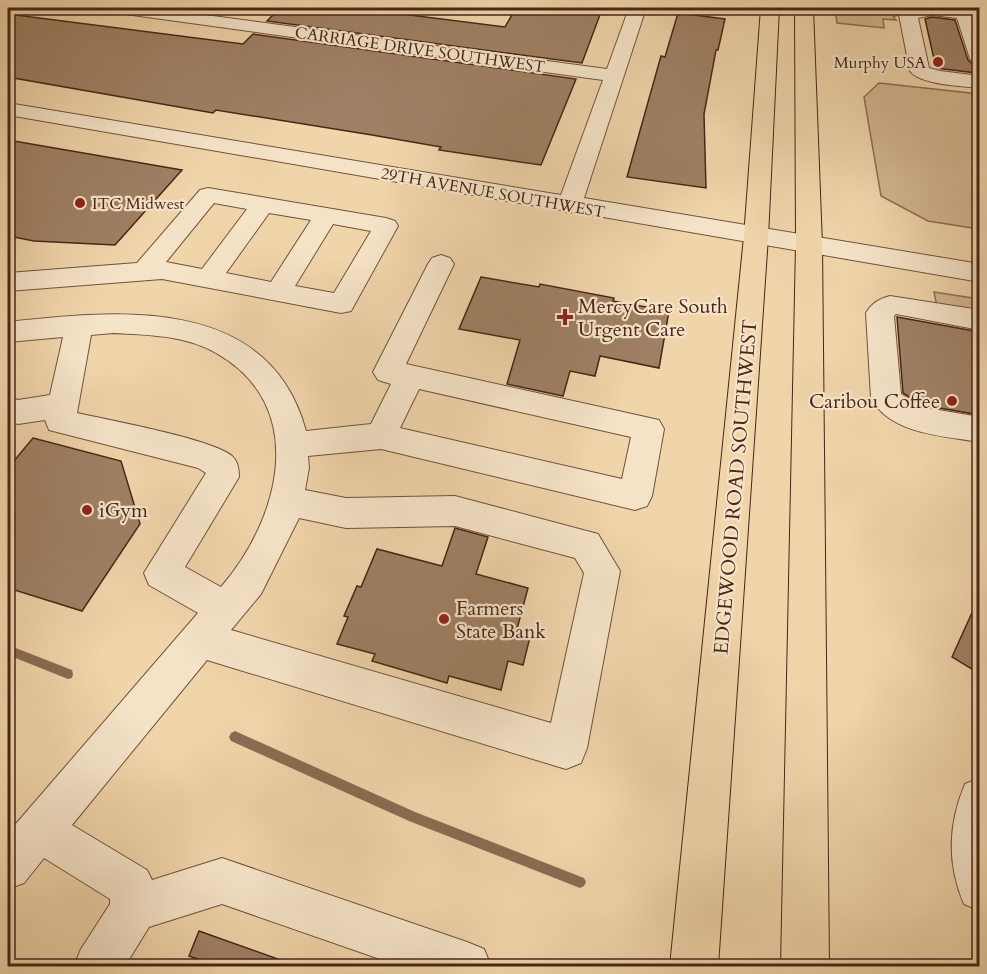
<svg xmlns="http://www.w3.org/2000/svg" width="987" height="974" viewBox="0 0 987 974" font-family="Cardo,serif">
  <rect width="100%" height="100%" fill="#f0d4aa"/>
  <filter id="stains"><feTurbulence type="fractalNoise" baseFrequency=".00333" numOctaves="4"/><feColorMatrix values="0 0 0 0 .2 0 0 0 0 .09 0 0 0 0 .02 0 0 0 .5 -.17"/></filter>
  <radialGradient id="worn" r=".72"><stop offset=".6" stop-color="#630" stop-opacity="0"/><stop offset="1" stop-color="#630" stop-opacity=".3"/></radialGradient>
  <g fill="#d3b691" stroke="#8e6e54" stroke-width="1.5">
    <polygon points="912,8 897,12 896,16 893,17 896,20 883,19 884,28 837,23 835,10"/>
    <polygon points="879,83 979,94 979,229 928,221 881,196 864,97"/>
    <polygon points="934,292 979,299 979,314 937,307"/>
  </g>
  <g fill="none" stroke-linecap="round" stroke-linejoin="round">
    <g fill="#8b6b52" fill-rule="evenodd">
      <polygon points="8,645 72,670 73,674 72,678 68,679 8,655"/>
      <polygon points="235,731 415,812 584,878 586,882 584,886 580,888 409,821 231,741 229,737 231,733"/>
    </g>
  </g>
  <g fill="#9f8064" stroke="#482618" stroke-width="1.5">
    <polygon points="280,8 354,8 505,27 516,8 567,8 601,12 582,63 267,21"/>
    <polygon points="678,13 725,19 718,50 716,50 704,114 706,188 627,177 661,56 665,57"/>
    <polygon points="8,14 243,44 253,34 576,79 541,165 439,150 441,147 372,135 216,110 213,113 8,77"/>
    <polygon points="932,17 955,20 968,60 975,66 977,73 936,68 925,19"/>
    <polygon points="8,140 182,170 115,245 34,241 8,236"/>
    <polygon points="481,277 539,287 540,284 614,298 613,301 669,311 659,368 600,356 595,376 570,371 563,396 507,384 520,340 459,329"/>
    <polygon points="897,317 974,331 980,364 980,415 922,405 903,393"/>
    <polygon points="33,438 121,461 140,524 82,611 8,588 8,468"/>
    <polygon points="455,528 488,537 476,574 528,588 517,629 531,633 523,665 508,661 501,690 449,676 447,683 372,661 375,654 337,644 348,617 344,616 357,586 361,587 377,549 442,566"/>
    <polygon points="980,595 980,674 952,657"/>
    <polygon points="199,931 289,963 288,966 218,966 189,956"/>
  </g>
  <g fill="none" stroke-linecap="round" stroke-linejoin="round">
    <g stroke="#72523c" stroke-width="2">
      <g id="minor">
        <polygon points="109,8 153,8 607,69 629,8 646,8 584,198 980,264 980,282 574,212 569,213 560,210 8,115 8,103 561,195 603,80 118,13 112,12"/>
        <path d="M918,8H980V18H975L980,31V65L973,63L970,59L957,18L932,15L918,18L929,68L940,71L980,76V88C963,86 920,85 910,71L899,15L902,11Z"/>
        <path d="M208,188L386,218L395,221L398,226L351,311L341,313L162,279L8,291V273L137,263L200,190ZM214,203L247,209L202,269L166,262ZM269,213L311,220L271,282L226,273ZM333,224L371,231L334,293L295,286Z"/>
        <path d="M441,255L450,258L454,264L406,364L659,420L664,429L652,496L647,506L635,510L381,449L308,456L309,468L305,490L346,498L455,496L598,534L620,571L587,748L581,763L566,769L207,660L72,825L147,870L152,880L222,858L467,942L484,949L491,966H400L222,904L149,927L125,966H74L81,949L110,904V899L44,858L24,883L8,889V833L198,613L149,585L144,573L206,473L198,468L49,430L45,420L18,424L8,421V397L18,400L50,395L63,337L8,342V322C117,310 269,294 306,431L371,424L391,384L378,380L373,372L428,264L432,258ZM113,333C148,335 185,335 216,353C310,406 280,519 221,587L185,567L239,477C239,470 238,461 232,456C212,439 108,420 77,413L91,335ZM419,389L631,437L622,479L400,428ZM299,518L346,528L455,526L575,558L584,573L551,723L231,630L261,594Z"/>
        <path d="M890,296L980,310V330L896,314L894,316L901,394L921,407L980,417V442C943,436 890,434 871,398L866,313C872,303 879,299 890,296Z"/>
        <path d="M980,778V911L964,904C947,865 948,824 965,784Z"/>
      </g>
    </g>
    <g stroke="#482618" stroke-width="2">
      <g id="major">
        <polygon points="761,8 779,8 768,237 718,966 670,966 744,237"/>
        <polygon points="795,8 813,8 822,245 829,966 781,966 796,245"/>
      </g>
    </g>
    <use href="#minor" fill="#f5e3c8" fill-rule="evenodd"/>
    <use href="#major" fill="#f0d4aa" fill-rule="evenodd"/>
  </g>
  <g fill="#8f2418" stroke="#f5e3c8" stroke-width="2">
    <circle cx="938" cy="62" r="6"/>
    <circle cx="80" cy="203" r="6"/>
    <path d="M562 308h6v6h6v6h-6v6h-6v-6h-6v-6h6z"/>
    <circle cx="952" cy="401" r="6"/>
    <circle cx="87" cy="510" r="6"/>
    <circle cx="444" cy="619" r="6"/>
  </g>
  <g text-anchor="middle" stroke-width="4.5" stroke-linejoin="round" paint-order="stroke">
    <g font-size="16" fill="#482618" stroke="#f5e3c8">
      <text transform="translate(420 49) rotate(8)" y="6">CARRIAGE DRIVE SOUTHWEST</text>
      <text transform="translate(493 192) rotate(10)" y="6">29TH AVENUE SOUTHWEST</text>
    </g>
    <g font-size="16" fill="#482618" stroke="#f5e3c8" text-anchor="end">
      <text x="926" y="68">Murphy USA</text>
      <text x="92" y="209" text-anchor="start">ITC Midwest</text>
    </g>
    <g font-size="20" fill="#482618" stroke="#f5e3c8" text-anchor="start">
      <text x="578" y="313">MercyCare South<tspan x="578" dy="23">Urgent Care</tspan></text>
      <text x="940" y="408" text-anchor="end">Caribou Coffee</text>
      <text x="99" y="517">iGym</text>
      <text x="456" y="615">Farmers<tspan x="456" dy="23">State Bank</tspan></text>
    </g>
    <g font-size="20" fill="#482618" stroke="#f5e3c8">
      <text transform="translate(735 487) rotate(-85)" y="7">EDGEWOOD ROAD SOUTHWEST</text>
    </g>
  </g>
  <rect width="987" height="974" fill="none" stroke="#f0d4aa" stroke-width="30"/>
  <rect x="9" y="9" width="969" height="956" fill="none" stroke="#482618" stroke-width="3"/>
  <rect x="15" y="15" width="957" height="944" fill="none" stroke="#482618" stroke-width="1.5"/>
  <rect width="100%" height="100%" filter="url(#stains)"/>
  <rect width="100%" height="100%" fill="url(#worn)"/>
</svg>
